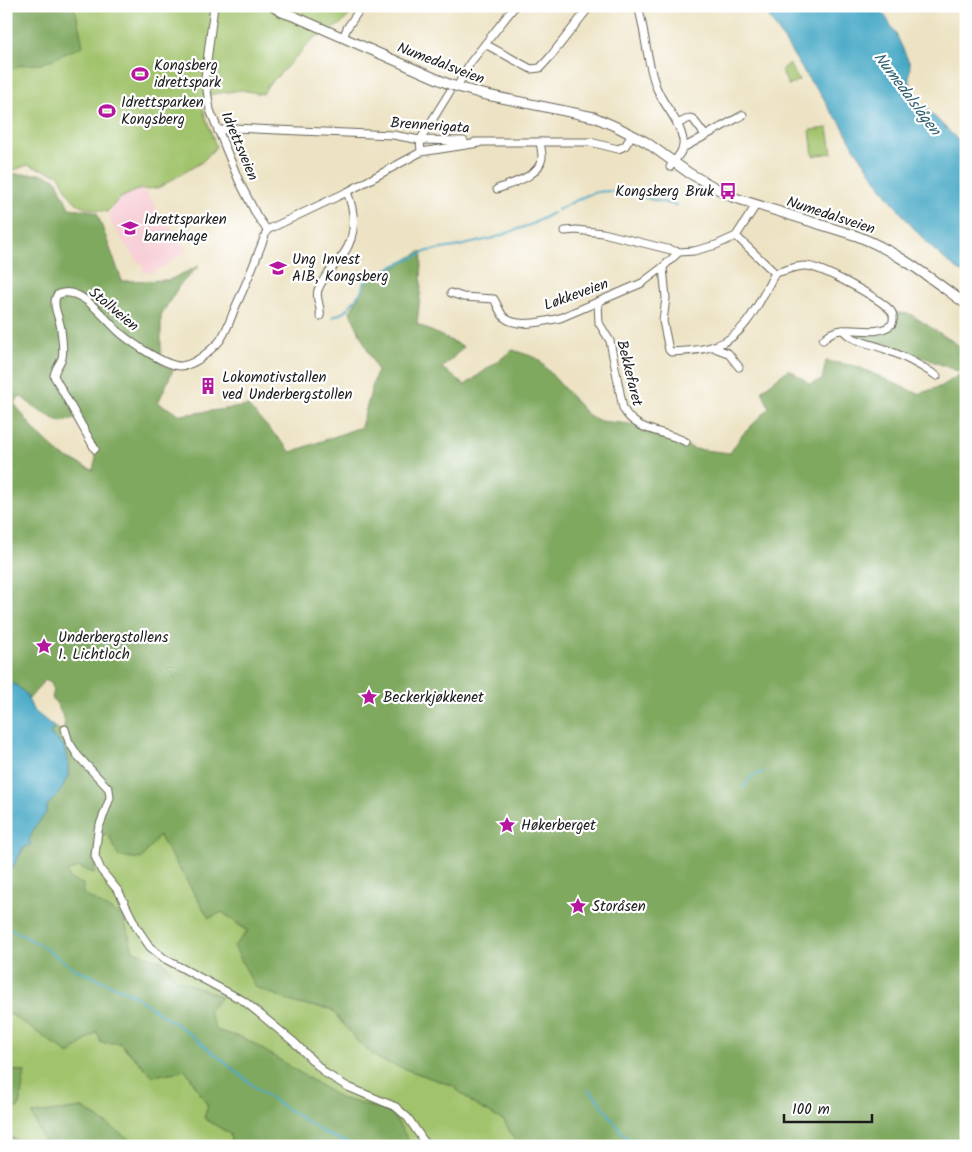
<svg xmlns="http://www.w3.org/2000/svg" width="972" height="1152" viewBox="0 0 972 1152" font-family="Kalam,sans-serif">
  <rect width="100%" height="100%" fill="#fff"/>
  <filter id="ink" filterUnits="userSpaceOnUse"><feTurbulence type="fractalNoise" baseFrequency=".02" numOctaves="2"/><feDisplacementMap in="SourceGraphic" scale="10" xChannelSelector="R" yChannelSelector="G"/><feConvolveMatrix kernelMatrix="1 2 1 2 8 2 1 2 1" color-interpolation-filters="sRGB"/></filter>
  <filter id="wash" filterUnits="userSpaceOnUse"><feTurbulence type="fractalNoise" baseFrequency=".0096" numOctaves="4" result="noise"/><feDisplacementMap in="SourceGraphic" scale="20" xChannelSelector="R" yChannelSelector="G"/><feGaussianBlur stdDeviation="1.12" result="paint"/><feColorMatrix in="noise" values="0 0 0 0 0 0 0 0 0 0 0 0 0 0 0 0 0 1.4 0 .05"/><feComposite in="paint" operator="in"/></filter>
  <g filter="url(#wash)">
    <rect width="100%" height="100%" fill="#ede3c4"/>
    <polygon fill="#f7cfd5" points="139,189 145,192 151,199 162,218 183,244 186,251 154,272 142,272 143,266 137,261 123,241 112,225 110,217 113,200"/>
    <g fill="#a1c36c" stroke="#5e7044">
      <path d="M22,6H359L341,24L314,38L276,78L268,85L263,94L241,90L208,95L203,109L216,147L202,162L158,188L137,190L119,199L107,212C73,205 75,206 59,175L28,165L6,173V115L9,114L6,90V11Z"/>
      <polygon points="789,64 799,80 789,86 782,73 782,69"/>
      <polygon points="828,128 832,153 813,156 810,130"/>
      <path d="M98,832L109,836L159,835L209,918L222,912L248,932L298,1004L331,1009L360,1044L380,1060L453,1086L475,1105L504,1121L518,1146H412L391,1112L340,1098L246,1039L216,1030L208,1010L222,997L176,979L164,962L133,951L123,917C105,906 73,895 67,872L79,867L94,873Z"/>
      <polygon points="6,1011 69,1054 98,1031 119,1043 153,1076 186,1070 208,1106 204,1118 230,1134 232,1146 139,1146 83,1108 33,1115 44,1142 17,1140 6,1135 6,1104 12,1109 25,1072 6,1069"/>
    </g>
    <g fill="#80a960" stroke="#4e623e" fill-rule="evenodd">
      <polygon points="15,6 71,6 76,12 83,46 41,64 21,65 6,72 6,9"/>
      <path d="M6,174H42L56,179L69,208L88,210L97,213L122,281L169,280L199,266L179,286L161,315V363L173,370L158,403L181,415L248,406L291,452L361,427L377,370L350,312L367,279L386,271L422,251L421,287L417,324L464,347L442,368L465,385L513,350L537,358L587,414L600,421L631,424L695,449L730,453L742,435L769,408L762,390L789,369L810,384L822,380L826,361L856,366L918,394L942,386L962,373L910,352L856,336L868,329L888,326L897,313L910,314L966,350V1146H518L504,1121L475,1105L453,1086L380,1060L360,1044L331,1009L298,1004L255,987L234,946L248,931L222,912L209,918L159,835L141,859L118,856L109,836L98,832L94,873L79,867L67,872L69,879L83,884V894L123,917L133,951L164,962L176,979L222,997L208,1010L216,1030L246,1039L340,1098L391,1112L412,1146H232L230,1134L204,1118L208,1106L186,1070L153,1076L120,1043H101L97,1031L69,1054L6,1011V867H13L35,827L46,813V806L68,775V761L63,745L50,734L54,727L63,731L65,721L57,704L52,698L54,690L50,681L45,680L29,699C23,690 16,685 6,681ZM20,396L41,412L61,422L76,419L84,428L96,458L93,470L61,455L35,431L14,403Z"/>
      <polygon points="6,1069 25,1072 19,1107 12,1109 6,1104"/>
      <polygon points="83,1108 139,1146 6,1146 6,1135 17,1140 44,1142 32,1114"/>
    </g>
    <g fill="#47a9c6" stroke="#326271">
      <polygon points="762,6 879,6 895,32 910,64 909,79 916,98 966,148 966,275 955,268 932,248 909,223 888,196 855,149 840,122 829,109 823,97 810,81"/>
      <polygon points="6,681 16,685 26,694 33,710 54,727 50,734 63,745 68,761 68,775 62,789 47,806 46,813 35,827 29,840 31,844 23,848 13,867 6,867"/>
    </g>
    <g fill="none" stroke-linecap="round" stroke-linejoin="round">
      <g stroke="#47a9c6" stroke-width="2">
        <path d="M558,210C569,204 581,197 593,193C617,186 653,202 677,205"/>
        <polyline points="333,317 344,312 349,307 363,289 364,283 373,275 428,251 455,247 494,238 532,224 553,213"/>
        <polyline points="743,788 752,776 764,772"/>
        <polyline points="6,926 40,945 75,969 132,994 190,1034 261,1092 326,1134 357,1146"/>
        <polyline points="589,1090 596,1097 623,1134 640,1146"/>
      </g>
    </g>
  </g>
  <g filter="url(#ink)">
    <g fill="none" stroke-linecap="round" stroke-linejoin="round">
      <g stroke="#656257" stroke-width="9">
        <g id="minor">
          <polyline points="214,6 205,77 210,110 239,181 257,216 267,230"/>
          <path d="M638,6C646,33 646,62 657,89C664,106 680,121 683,140C685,151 676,158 670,167"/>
          <polyline points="343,38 347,28 362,6"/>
          <polyline points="485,44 531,69 540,68 550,57 590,6"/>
          <polyline points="457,87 470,63 515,6"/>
          <polyline points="677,124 690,118 693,119 705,135"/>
          <polyline points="218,131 232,128 393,135 420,140 464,141"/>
          <polyline points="475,142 590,142 618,149 625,146 632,135"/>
          <polyline points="683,148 743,115"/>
          <polyline points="421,152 420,140 449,93"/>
          <path d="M497,189C512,183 539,177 542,158C542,153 541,147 540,142"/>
          <polyline points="565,231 576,230 603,233 679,252 694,251 716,245 736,236 756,205"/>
          <path d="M663,267L666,298L663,321L669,350L671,352C685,351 701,351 714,346C746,337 760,300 775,273L736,236"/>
          <path d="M775,273C785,271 795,266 805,266C821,266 879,298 890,310C894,314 894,319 892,324C873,341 840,318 823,340"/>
          <path d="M451,293L463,297L494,299C497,304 500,313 504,317C516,329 546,321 560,318L642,283L663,267L679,252"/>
          <path d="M598,303L599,323L610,341L623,408C635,433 665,430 686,442"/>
          <path d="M320,316C322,307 315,299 318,290C323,276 335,266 343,255C357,235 356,214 347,192"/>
          <path d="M843,330C853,342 870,343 885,349C903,356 920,365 937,376"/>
          <polyline points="714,347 717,349 728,353 739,367"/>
          <path d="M95,449L54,376C55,368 60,364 62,358C64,349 62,338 61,330C60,318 51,305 57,295C79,283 105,319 118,331C130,342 165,366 181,366C192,365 200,359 208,352C212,348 218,344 221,339C227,330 231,318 235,308C247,282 257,257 267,230L347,192L421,152L479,143"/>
          <polyline points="65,729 69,742 78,756 109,789 110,798 98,830 95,856 101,870 119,892 137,928 150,947 165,959 244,1001 295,1043 325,1073 348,1087 396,1107 408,1118 427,1146"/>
        </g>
      </g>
      <g stroke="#656257" stroke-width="11">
        <path id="major" d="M272,6L282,12L296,17L451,85L482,94L594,117L619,128L646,142L689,173L732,197L857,236C897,251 931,279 966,304"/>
      </g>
      <use href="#minor" stroke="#fff" stroke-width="7"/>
      <use href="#major" stroke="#fff" stroke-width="9"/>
    </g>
  </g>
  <defs>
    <g id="stadium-bare" transform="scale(1.35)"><path d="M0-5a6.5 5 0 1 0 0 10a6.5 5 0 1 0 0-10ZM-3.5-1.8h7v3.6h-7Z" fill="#b5179e" stroke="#fff" stroke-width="2.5" paint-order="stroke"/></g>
    <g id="bus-bare" transform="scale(1.35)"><path d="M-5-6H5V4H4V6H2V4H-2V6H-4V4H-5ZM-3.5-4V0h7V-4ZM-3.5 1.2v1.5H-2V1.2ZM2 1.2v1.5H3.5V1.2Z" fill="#b5179e" stroke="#fff" stroke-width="2.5" paint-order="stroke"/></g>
    <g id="school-bare" transform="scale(1.35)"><path d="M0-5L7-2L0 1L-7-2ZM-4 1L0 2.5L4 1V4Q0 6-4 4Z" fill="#b5179e" stroke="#fff" stroke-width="2.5" paint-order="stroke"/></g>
    <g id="building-bare" transform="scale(1.35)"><path d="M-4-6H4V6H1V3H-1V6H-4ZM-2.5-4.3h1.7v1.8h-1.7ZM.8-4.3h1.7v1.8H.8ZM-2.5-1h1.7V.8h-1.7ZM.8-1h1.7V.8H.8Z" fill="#b5179e" stroke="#fff" stroke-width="2.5" paint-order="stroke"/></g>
    <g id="sight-bare" transform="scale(1.35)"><path d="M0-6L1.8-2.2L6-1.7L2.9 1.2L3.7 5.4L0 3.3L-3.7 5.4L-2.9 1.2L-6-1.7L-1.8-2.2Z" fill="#b5179e" stroke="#fff" stroke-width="2.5" paint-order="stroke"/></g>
  </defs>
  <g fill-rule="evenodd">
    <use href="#stadium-bare" x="140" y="74"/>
    <use href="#stadium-bare" x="107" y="111"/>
    <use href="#bus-bare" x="728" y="191"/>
    <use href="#school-bare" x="130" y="228"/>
    <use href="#school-bare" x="278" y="268"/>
    <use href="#building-bare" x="208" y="386"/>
    <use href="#sight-bare" x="44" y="646"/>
    <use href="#sight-bare" x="369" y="697"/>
    <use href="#sight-bare" x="507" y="825"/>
    <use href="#sight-bare" x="578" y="906"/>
  </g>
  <g text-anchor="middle" stroke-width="4.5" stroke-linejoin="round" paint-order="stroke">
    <g font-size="15" fill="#1c1c1c" stroke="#fff">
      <text transform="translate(441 63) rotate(21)" y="5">Numedalsveien</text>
      <text transform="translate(430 125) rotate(4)" y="5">Brennerigata</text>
      <text transform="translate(240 146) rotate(67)" y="5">Idrettsveien</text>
      <text transform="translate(831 215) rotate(18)" y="5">Numedalsveien</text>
      <text transform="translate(576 294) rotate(-20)" y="5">Løkkeveien</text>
      <text transform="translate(114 309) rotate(40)" y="5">Stollveien</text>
      <text transform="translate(630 373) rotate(76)" y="5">Bekkefaret</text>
    </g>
    <g font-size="15" fill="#1c1c1c" stroke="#fff" text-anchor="start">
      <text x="154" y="70">Kongsberg<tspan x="154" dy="17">idrettspark</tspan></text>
      <text x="121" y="107">Idrettsparken<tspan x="121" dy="17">Kongsberg</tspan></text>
      <text x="714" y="196" text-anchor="end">Kongsberg Bruk</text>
      <text x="144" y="224">Idrettsparken<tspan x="144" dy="17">barnehage</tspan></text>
      <text x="292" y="264">Ung Invest<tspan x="292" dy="17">AIB, Kongsberg</tspan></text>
      <text x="222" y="382">Lokomotivstallen<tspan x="222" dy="17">ved Underbergstollen</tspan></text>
      <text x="58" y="642">Underbergstollens<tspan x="58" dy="17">1. Lichtloch</tspan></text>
      <text x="383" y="702">Beckerkjøkkenet</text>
      <text x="521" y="830">Høkerberget</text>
      <text x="592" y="911">Storåsen</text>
    </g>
    <g font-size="16" font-style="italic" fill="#326271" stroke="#fff">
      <text transform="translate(908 93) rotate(53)" y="6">Numedalslågen</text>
    </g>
  </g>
  <rect width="972" height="1152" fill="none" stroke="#fff" stroke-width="25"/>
  <path d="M784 1114v8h88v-8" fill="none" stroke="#1c1c1c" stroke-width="2.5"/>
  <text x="792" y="1114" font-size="15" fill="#1c1c1c" stroke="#ffffff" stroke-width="4" paint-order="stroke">100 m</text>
</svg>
